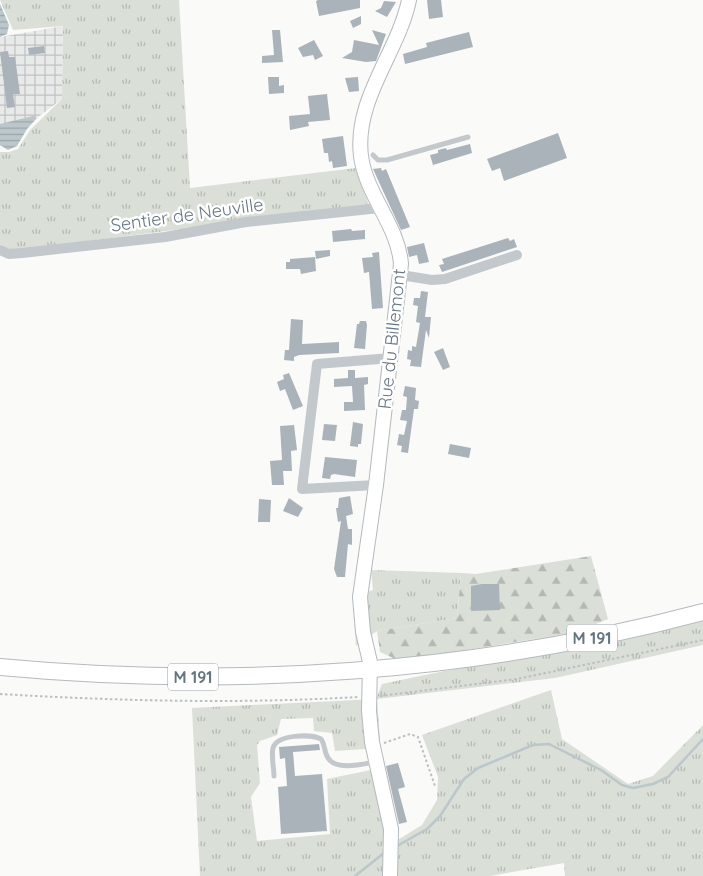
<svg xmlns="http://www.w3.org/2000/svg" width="703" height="876" viewBox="0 0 703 876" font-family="Quicksand,sans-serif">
  <defs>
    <pattern id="industrial-grid" width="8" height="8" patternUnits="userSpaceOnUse" patternTransform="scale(1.25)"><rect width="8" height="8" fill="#e8e9e9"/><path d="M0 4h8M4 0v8" fill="none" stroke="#c0c1c2"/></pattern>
    <pattern id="grass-tufts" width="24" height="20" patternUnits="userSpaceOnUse" patternTransform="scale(1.25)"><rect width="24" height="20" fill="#dadfd7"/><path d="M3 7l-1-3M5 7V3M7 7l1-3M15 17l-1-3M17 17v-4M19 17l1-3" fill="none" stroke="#b4b9b4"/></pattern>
    <pattern id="forest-firs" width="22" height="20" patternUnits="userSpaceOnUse" patternTransform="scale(1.25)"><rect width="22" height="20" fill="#dadfd7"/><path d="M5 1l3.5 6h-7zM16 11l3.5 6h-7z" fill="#b4b9b4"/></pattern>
    <pattern id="water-rules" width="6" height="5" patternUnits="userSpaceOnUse" patternTransform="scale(1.25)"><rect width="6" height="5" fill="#bbc7cb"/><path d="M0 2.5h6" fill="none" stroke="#9ca6aa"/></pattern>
  </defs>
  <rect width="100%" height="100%" fill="#fafaf8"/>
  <polygon fill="url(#industrial-grid)" points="63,26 62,99 0,146 0,37"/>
  <g fill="url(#grass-tufts)">
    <polygon points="0,0 179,0 190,188 356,168 369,205 17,250 3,248 0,244 0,152 9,152 18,149 30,130 62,99 63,26 13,30"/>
    <polygon points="371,570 461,573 457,618 377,631 356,646 353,597 373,590"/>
    <path d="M703,620V645L555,678L377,699L380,740L365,745V749L335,751L332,733L314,731L313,718L281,719L277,735L260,741L257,745L260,783L251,797L257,841L330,834L327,779L371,770L386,827L382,848L387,856L384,876H200L192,708L376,699L382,684C489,660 597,647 703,620Z"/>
    <polygon points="551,690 562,739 628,784 653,776 703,725 703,876 565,876 564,863 490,876 394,876 396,841 422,825 437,800 438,777 422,735"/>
  </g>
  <polygon fill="url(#forest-firs)" points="591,556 608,619 577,632 400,661 380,652 377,631 457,618 461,573 476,574"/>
  <g fill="url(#water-rules)">
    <polygon points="0,4 9,25 7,34 0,37"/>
    <polygon points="33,116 37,118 27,129 17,146 8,150 0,145 0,124"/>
  </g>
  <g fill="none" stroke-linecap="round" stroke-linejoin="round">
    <g stroke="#bbc7cb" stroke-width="2.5">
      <polyline points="397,846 427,829 440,816 464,779 478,768 533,745 549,744 601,770 622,785 633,788 653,784 668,777 703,739"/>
      <polyline points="355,876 384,853"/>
    </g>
  </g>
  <g fill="#aab3b9">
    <polygon points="318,0 360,0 360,8 319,16 316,1"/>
    <polygon points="427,0 441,0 443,17 429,19"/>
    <polygon points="384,1 396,2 387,17 375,11 381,8"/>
    <polygon points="361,16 361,24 353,28 350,21"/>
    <polygon points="272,30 280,30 283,62 262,63 262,56 274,55"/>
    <polygon points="372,30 386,34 376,61 366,62 342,58 352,52 354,40 379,45"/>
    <polygon points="469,32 473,47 405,64 403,54 427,47 426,43"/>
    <polygon points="314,40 323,56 315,60 313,55 303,57 298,48"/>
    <polygon points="44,46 45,53 29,55 28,48"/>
    <polygon points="8,51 9,57 15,57 20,94 13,94 15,107 7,108 0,52"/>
    <polygon points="268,77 279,77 279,86 284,85 284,93 269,94"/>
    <polygon points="358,77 359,91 349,92 345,78"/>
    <polygon points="327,94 330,120 308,122 309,126 290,130 289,116 310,114 308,96"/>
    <polygon points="558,133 567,158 504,181 500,168 492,171 487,159"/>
    <polygon points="343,136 347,166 333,168 332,161 329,162 328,153 324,153 322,139"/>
    <polygon points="470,144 472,153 433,165 430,155 438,153 438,150 446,148 447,150"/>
    <polygon points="381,168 382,171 386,169 410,227 401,230 373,169"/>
    <polygon points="351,229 352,231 365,230 365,239 333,242 332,231"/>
    <polygon points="508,238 510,241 514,239 517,247 442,272 439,265 444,264 442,259"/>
    <polygon points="424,243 429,262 419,264 417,255 409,257 407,247"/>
    <polygon points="330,250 330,256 316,259 315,251"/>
    <polygon points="379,252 383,308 372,309 369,272 364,273 362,258 373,257 372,253"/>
    <polygon points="315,257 316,271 301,274 300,269 286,269 286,262 290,262 290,259"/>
    <polygon points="421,291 428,292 425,317 431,317 429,338 426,330 421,367 410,366 411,360 407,359 408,350 412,351 412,346 416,347 420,323 416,322 418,306 413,305 414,298 420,298"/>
    <polygon points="291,319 303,320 302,344 339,342 339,353 299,355 294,357 294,361 284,360 285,350 289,350"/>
    <polygon points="360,321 366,321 367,325 365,349 354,348 357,324 359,324"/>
    <polygon points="443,348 450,367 443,370 434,352"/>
    <polygon points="348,370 355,370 355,378 368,377 368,384 364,385 365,410 344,411 344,402 353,402 352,386 334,387 334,379 348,378"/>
    <polygon points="289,373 303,406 293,410 285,389 280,391 277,382 284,379 283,375"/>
    <polygon points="405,386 416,388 415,400 419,401 418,409 414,409 408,453 401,452 402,446 397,445 399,434 404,435 407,421 400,420 402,410 406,410 407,397 403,396"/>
    <polygon points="353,422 363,424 361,444 358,444 358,447 350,446"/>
    <polygon points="324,424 337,425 335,441 322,440"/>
    <polygon points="294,425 297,450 291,451 292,471 283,471 284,485 272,485 270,461 282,460 280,426"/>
    <polygon points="450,444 471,448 469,458 448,454"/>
    <polygon points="325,457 357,460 355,477 334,474 331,475 330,479 322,478"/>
    <polygon points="350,496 353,514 346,516 348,529 352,529 352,545 348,544 345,577 337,577 334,569 341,521 338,522 336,508 338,508 339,498"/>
    <polygon points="289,498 303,508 298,517 283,511"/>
    <polygon points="259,499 271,500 270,522 258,522"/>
    <polygon points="482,584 499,584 500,610 471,611 471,586"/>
    <polygon points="319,744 320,750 293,752 295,776 322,774 327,831 281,834 278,787 287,786 285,758 280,759 279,747"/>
    <polygon points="398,763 405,787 398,789 407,822 399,824 386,766"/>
  </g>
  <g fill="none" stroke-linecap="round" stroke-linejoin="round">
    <g stroke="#b3babf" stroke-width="16">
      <path id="secondary" d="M390,876L391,829L372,742L369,711L370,662L363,632L360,597L376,485L401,264C398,225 366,195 361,156C354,99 398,53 409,0"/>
    </g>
    <g stroke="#b5babe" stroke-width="18">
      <path id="primary" d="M0,667C235,689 474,673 703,612"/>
    </g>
    <g stroke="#bbbfc2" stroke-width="2" stroke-dasharray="2.5 2.5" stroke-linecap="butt">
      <path d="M0,694C120,701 239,704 358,697"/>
      <polyline points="380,696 517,679 703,640"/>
      <polyline points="384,743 410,734 418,737 435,786"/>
    </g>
    <g stroke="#c3c8cc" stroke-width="5">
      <polyline points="373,155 378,160 387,160 468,137"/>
      <path d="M274,776C274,768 271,756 273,748C277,734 311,734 321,739C325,744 324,752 328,758C336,771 363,764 375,762"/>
    </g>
    <g stroke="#c3c8cc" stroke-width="10">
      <polyline points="0,250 9,254 22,253 165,237 246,222 380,208"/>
      <polyline points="401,275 432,280 445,279 517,255"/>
      <polyline points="376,485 302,489 317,364 391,358"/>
    </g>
    <use href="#secondary" stroke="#fff" stroke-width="14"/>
    <use href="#primary" stroke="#fff" stroke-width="16"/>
  </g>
  <g text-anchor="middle" stroke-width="5" stroke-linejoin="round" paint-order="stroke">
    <g fill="#fff" stroke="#939fa8" stroke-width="1">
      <rect x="567" y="624.5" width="50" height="27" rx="4"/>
      <rect x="168" y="663.5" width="50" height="27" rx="4"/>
    </g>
    <g font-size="16" font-weight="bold" fill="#657683">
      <text x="592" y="644">M 191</text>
      <text x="193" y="683">M 191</text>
    </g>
    <g font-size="18" fill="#657683" stroke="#fff">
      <text transform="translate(187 215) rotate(-8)" y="6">Sentier de Neuville</text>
      <text transform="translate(392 339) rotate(-84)" y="6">Rue du Billemont</text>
    </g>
  </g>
</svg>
